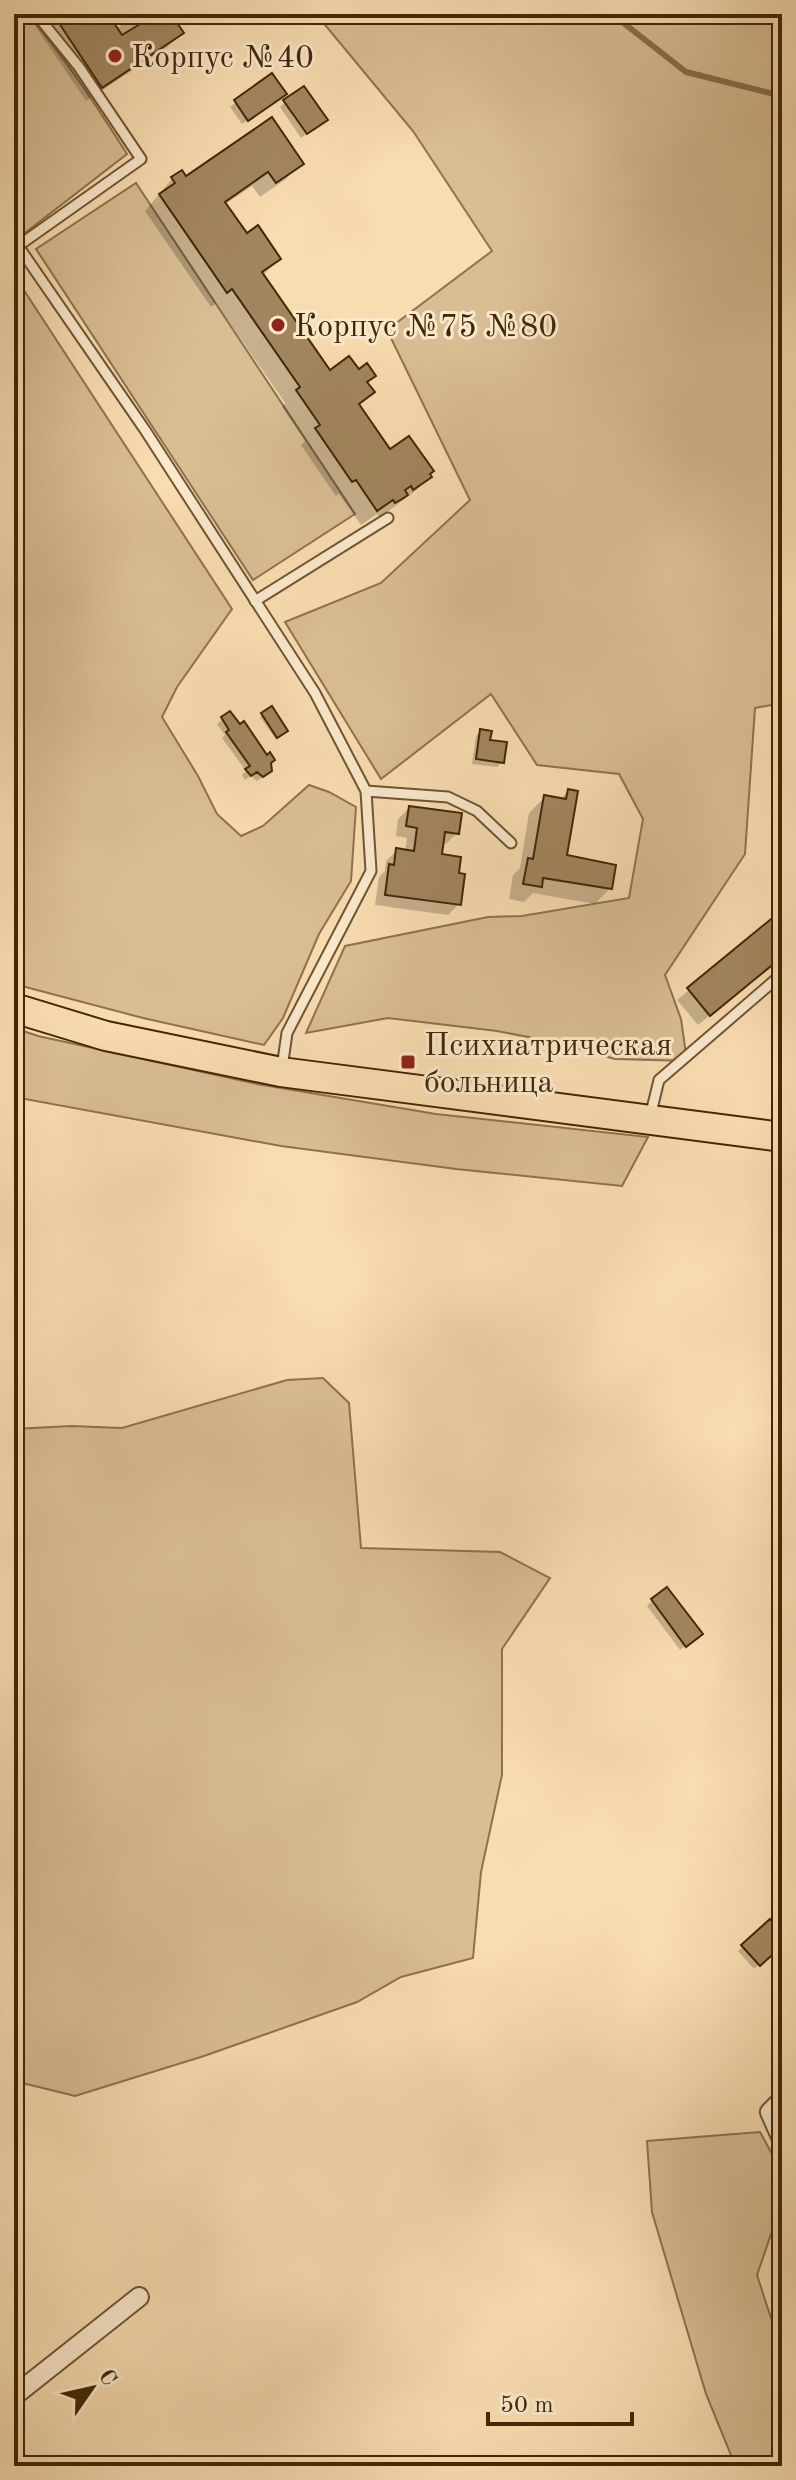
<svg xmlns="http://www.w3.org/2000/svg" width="796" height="2480" viewBox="0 0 796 2480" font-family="'Old Standard TT',serif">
  <rect width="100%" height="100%" fill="#f8ddb1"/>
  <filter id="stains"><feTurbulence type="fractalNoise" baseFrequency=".0025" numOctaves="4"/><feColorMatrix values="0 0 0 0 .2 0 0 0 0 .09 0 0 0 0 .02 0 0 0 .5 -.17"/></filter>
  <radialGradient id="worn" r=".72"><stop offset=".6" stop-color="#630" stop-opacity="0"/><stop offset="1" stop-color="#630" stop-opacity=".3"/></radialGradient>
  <g fill="#d9be94" stroke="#8e724e" stroke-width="2">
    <path d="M14,14H28C65,58 96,105 127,154L21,236L14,227Z"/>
    <polygon points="316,14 782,14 782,703 755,708 745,854 665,975 681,1019 687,1061 615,1059 554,1042 497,1031 388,1018 306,1033 345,946 488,917 522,916 629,898 643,819 619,774 537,765 491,694 381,779 285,622 381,583 470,500 387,330 492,251 413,131"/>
    <polygon points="136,183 355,514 253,580 36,249"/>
    <polygon points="14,275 232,609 177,687 162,717 198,776 217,814 241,836 263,826 309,785 329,792 356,807 351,881 319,934 283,1018 264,1045 143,1018 14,984"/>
    <polygon points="14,1028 38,1036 257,1084 436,1114 648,1137 622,1186 456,1169 281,1146 14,1097"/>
    <polygon points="323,1378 349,1403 361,1548 500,1552 550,1578 502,1649 502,1775 481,1872 473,1958 401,1977 357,2002 204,2056 75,2096 14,2081 14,1429 71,1426 122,1428 287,1380"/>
    <polygon points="760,2132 782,2172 782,2202 757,2275 782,2352 782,2466 723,2466 731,2455 706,2394 652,2212 647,2141"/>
  </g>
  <g fill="#0003">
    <polygon points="27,14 106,14 116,30 125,21 122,17 125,14 168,14 181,33 166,48 86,101"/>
    <polygon points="272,76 279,99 242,124 230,107"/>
    <polygon points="285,102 320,125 301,138 280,107"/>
    <polygon points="301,164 286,179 260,197 252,186 224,205 246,236 279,259 262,276 329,373 358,372 373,376 366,383 372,392 358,406 390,452 430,477 414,492 390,510 379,517 377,514 361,525 339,494 336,496 301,445 305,441 282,407 285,403 216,303 211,307 145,211 172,179 186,179"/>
    <polygon points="271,709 286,730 275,738 260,717"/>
    <polygon points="230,713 266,758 264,776 257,781 251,776 245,780 242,775 246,771 222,738 225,735 217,724"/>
    <polygon points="481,731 502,762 497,767 472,764 476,736"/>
    <polygon points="568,791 565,856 610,888 595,904 533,893 524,902 509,899 513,875 520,868 529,813 545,797 560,800"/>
    <polygon points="409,808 457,833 446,844 441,843 439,856 457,875 459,904 448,915 375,905 379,877 385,871 386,861 397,850 405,852 407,838 396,836 398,819"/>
    <polygon points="782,913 782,956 698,1025 677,1000"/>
    <polygon points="652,1601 695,1639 680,1650 647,1606"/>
    <polygon points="770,1922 782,1936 782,1944 754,1969 738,1951"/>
    <polygon points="782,2234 782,2262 772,2241"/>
  </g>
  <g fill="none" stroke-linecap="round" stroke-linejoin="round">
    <polyline stroke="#8a6f4a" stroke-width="6" points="612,14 686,72 782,96"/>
  </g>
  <g fill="#a1865f" stroke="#422707" stroke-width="2">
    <polygon points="53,14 108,14 122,35 140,24 134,14 171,14 184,33 102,88"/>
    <polygon points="272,73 287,94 248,121 234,100"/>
    <polygon points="304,86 328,120 307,134 283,100"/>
    <polygon points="272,117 304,164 276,183 268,172 225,202 247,233 258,225 281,259 262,272 330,370 349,356 359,369 367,363 376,376 367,382 375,392 359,404 390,449 409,436 434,471 430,474 432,477 413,490 411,486 405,490 408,495 402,499 395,503 393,500 377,511 356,480 352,482 315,428 320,425 296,390 300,387 232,289 227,293 159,194 175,183 171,177 182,170 186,176"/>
    <polygon points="272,706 288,731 277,738 261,713"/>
    <polygon points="230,711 240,724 244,721 267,755 270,752 275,760 271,763 272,771 263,777 257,772 251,776 245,769 250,766 226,732 229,730 221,717"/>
    <polygon points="480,729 492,731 490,740 507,742 504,763 476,759"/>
    <polygon points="568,789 578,791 567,855 616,865 612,889 543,878 542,887 523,884 528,858 533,859 544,795 566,799"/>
    <polygon points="409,806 462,813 459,834 445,832 442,854 461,857 459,873 465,874 461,905 385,895 389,864 394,865 396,848 414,851 417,828 406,826"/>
    <polygon points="782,910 782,957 710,1016 687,988"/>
    <polygon points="667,1587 703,1634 686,1647 651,1599"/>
    <polygon points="770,1919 782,1933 782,1946 760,1966 741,1945"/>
    <polygon points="17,2444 32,2466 14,2466 14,2446"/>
  </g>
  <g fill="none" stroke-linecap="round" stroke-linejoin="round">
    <g stroke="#705432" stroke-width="13">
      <g id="lane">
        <polyline points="14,240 145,430 315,693 366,791 371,871 287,1033 282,1068"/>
        <polyline points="18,246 141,159 79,67 36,14"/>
        <polyline points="255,601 388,518"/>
        <polyline points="366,791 448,797 477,811 511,843"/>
        <polyline points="650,1117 659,1080 782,974"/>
      </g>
    </g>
    <g stroke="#705432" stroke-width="22">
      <g id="street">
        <polyline points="782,2100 770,2112 782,2139"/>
        <polyline points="14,2396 139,2297"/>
      </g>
    </g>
    <g stroke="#422707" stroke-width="32">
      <polyline id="primary" points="14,1008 106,1036 281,1072 782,1137"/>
    </g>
    <use href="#lane" stroke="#fae9cc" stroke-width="9"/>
    <use href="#street" stroke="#fae9cc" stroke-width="18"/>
    <use href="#primary" stroke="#f8ddb1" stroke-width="28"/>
  </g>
  <g fill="#8f2418" stroke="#fae9cc" stroke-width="3">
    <circle cx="115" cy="56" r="8"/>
    <circle cx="278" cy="325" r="8"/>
    <rect x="400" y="1054" width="16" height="16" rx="4"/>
  </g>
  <g text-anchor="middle" stroke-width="6" stroke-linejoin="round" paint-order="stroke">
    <g font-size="32" fill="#422707" stroke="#fae9cc" text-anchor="start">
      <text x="131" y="67">Корпус №40</text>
      <text x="294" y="336">Корпус №75 №80</text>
      <text x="424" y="1055">Психиатрическая<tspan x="424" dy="37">больница</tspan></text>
    </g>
  </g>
  <rect width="796" height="2480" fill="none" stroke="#f8ddb1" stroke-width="48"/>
  <rect x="16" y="16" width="764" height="2448" fill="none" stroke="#422707" stroke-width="4"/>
  <rect x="24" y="24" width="748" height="2432" fill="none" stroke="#422707" stroke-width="2"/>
  <g transform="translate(92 2388) rotate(56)" stroke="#fae9cc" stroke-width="6" paint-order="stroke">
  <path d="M0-6L14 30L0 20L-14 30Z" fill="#422707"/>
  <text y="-12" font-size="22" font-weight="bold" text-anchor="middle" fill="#422707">С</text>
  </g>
  <path d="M488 2412v12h144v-12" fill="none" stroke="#422707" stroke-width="4"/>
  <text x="500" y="2412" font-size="24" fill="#422707" stroke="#fae9cc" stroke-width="6" paint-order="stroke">50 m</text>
  <rect width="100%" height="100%" filter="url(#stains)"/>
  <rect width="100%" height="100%" fill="url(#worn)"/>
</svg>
